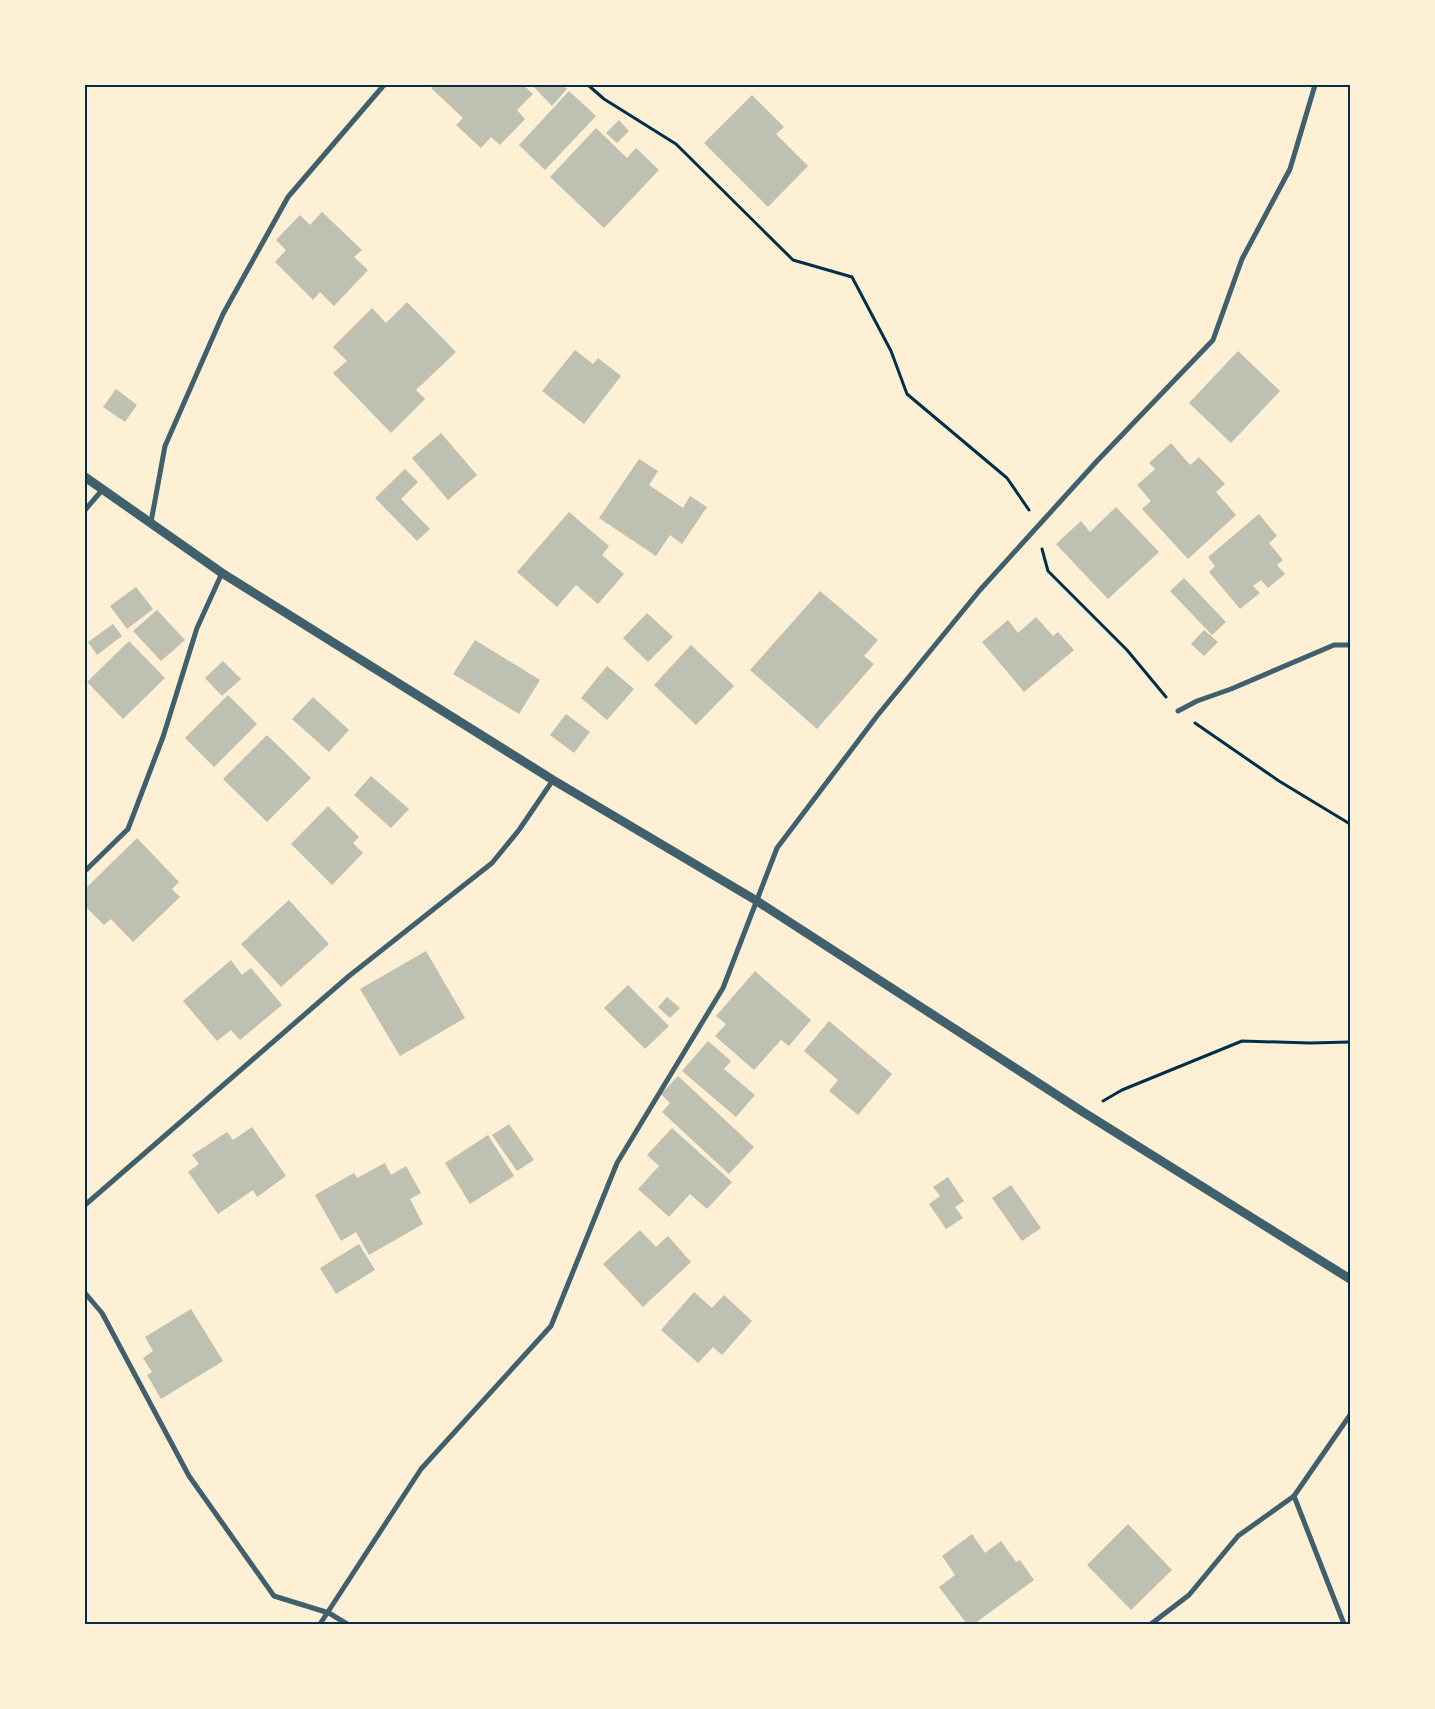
<svg xmlns="http://www.w3.org/2000/svg" width="1435" height="1709" viewBox="0 0 1435 1709" font-family="Roboto,sans-serif">
  <rect width="100%" height="100%" fill="#fdf0d5"/>
  <g fill="#bec0b2">
    <polygon points="434,85 523,85 533,94 517,110 525,119 500,145 491,137 481,148 456,125 463,118 431,88"/>
    <polygon points="532,85 562,85 567,89 552,106"/>
    <polygon points="569,91 596,116 545,170 519,145"/>
    <polygon points="752,95 784,127 776,134 808,166 768,207 704,143"/>
    <polygon points="619,120 629,131 617,143 606,133"/>
    <polygon points="596,128 627,158 636,148 659,170 604,228 550,177"/>
    <polygon points="322,212 362,250 354,257 368,270 334,306 320,292 313,300 275,262 286,250 276,240 300,215 310,225"/>
    <polygon points="407,302 456,352 416,390 425,399 391,433 333,373 347,361 333,347 372,308 386,323"/>
    <polygon points="575,350 593,364 598,358 621,376 584,424 542,391"/>
    <polygon points="1238,351 1280,391 1231,443 1189,403"/>
    <polygon points="116,389 137,405 125,422 103,407"/>
    <polygon points="441,433 477,475 448,500 412,458"/>
    <polygon points="1171,443 1190,465 1199,457 1225,484 1216,492 1236,515 1188,559 1142,509 1151,501 1137,485 1155,469 1149,463"/>
    <polygon points="639,459 658,471 649,485 683,508 690,496 707,507 682,544 670,535 656,556 599,518"/>
    <polygon points="405,469 418,482 401,499 430,529 417,541 375,498"/>
    <polygon points="1116,507 1159,552 1108,599 1056,544 1081,521 1090,532"/>
    <polygon points="569,512 609,546 602,555 624,574 598,604 576,585 557,607 517,572"/>
    <polygon points="1259,514 1277,536 1269,543 1283,560 1277,565 1285,574 1268,588 1261,580 1253,586 1260,593 1240,609 1209,572 1215,566 1208,557"/>
    <polygon points="1184,578 1226,622 1212,635 1170,591"/>
    <polygon points="136,587 153,609 127,629 110,606"/>
    <polygon points="820,591 878,640 864,656 874,664 817,729 750,670"/>
    <polygon points="157,610 185,640 161,661 133,631"/>
    <polygon points="647,613 673,637 648,662 623,638"/>
    <polygon points="1036,617 1053,636 1058,632 1074,650 1024,692 982,642 1008,620 1018,633"/>
    <polygon points="113,624 122,636 97,655 88,642"/>
    <polygon points="1204,630 1218,642 1204,656 1191,644"/>
    <polygon points="475,640 540,680 519,714 453,674"/>
    <polygon points="129,641 165,678 123,719 87,682"/>
    <polygon points="691,645 734,686 696,725 654,685"/>
    <polygon points="223,661 241,679 222,696 205,678"/>
    <polygon points="607,666 634,689 607,720 581,698"/>
    <polygon points="228,695 257,724 214,767 185,738"/>
    <polygon points="313,697 349,730 329,752 292,719"/>
    <polygon points="566,714 590,732 574,753 550,735"/>
    <polygon points="267,735 311,778 267,822 223,779"/>
    <polygon points="371,776 409,809 391,828 354,795"/>
    <polygon points="328,806 359,837 353,843 363,853 332,885 291,844"/>
    <polygon points="137,838 179,882 172,889 180,897 133,942 111,919 104,925 85,906 85,889"/>
    <polygon points="289,900 329,944 281,987 241,944"/>
    <polygon points="426,951 465,1018 400,1056 360,989"/>
    <polygon points="231,960 242,975 251,968 282,1005 240,1040 231,1030 217,1041 183,1001"/>
    <polygon points="755,971 811,1020 789,1046 781,1040 754,1070 715,1036 726,1024 716,1016"/>
    <polygon points="628,985 669,1026 645,1049 604,1008"/>
    <polygon points="667,997 680,1008 670,1018 658,1007"/>
    <polygon points="829,1021 892,1074 858,1115 829,1091 838,1080 804,1051"/>
    <polygon points="708,1041 731,1061 724,1069 755,1095 736,1117 682,1071"/>
    <polygon points="678,1076 754,1147 729,1174 662,1112 670,1103 661,1094"/>
    <polygon points="509,1124 534,1160 517,1171 492,1135"/>
    <polygon points="252,1127 286,1176 257,1197 253,1190 218,1214 188,1172 199,1164 192,1155 227,1132 233,1140"/>
    <polygon points="672,1128 732,1182 707,1209 690,1194 669,1217 638,1189 659,1166 647,1155"/>
    <polygon points="488,1135 514,1176 470,1204 445,1163"/>
    <polygon points="385,1163 391,1175 406,1166 421,1193 410,1199 423,1224 369,1255 356,1232 341,1241 315,1195 354,1173 357,1178"/>
    <polygon points="948,1177 964,1201 955,1207 963,1218 946,1229 929,1204 940,1196 933,1187"/>
    <polygon points="1011,1185 1041,1228 1022,1241 992,1198"/>
    <polygon points="640,1230 656,1247 668,1236 691,1262 643,1307 603,1264"/>
    <polygon points="359,1244 375,1270 336,1294 320,1268"/>
    <polygon points="694,1292 712,1308 724,1295 752,1321 722,1355 713,1347 698,1363 661,1330"/>
    <polygon points="191,1309 223,1361 161,1399 147,1375 152,1372 143,1358 153,1351 145,1337"/>
    <polygon points="1128,1524 1172,1570 1131,1610 1087,1565"/>
    <polygon points="972,1534 985,1553 1001,1541 1016,1562 1020,1560 1034,1580 974,1624 967,1624 939,1587 955,1575 942,1556"/>
  </g>
  <g fill="none" stroke-linecap="round" stroke-linejoin="round">
    <g stroke="#003049" stroke-width="3">
      <polyline points="588,85 604,99 676,144 793,260 852,277 891,351 907,394 1007,478 1029,510"/>
      <polyline points="1042,549 1048,571 1127,650 1166,697"/>
      <polyline points="1195,723 1279,781 1350,824"/>
      <polyline points="1103,1101 1122,1090 1242,1041 1310,1043 1350,1042"/>
    </g>
    <g stroke="#3f606c" stroke-width="5">
      <polyline points="85,510 103,489"/>
      <polyline points="151,522 165,446 223,314 288,197 384,85"/>
      <polyline points="1178,711 1197,701 1231,689 1334,645 1350,645"/>
      <polyline points="85,871 128,829 163,737 197,628 222,573"/>
      <polyline points="85,1205 349,976 492,863 519,830 553,780"/>
      <polyline points="85,1293 102,1313 189,1476 274,1596 329,1613 347,1624"/>
      <polyline points="1294,1496 1344,1624"/>
      <polyline points="320,1624 421,1469 551,1326 617,1163 723,988 777,848 877,716 980,590 1097,461 1213,340 1242,259 1290,169 1315,85"/>
      <polyline points="1151,1624 1189,1595 1238,1536 1294,1496 1350,1415"/>
    </g>
    <polyline stroke="#3f606c" stroke-width="9" points="85,477 222,573 553,780 757,901 1083,1112 1350,1279"/>
  </g>
  <rect width="1435" height="1709" fill="none" stroke="#fdf0d5" stroke-width="172"/>
  <rect x="86" y="86" width="1263" height="1537" fill="none" stroke="#003049" stroke-width="2"/>
</svg>
